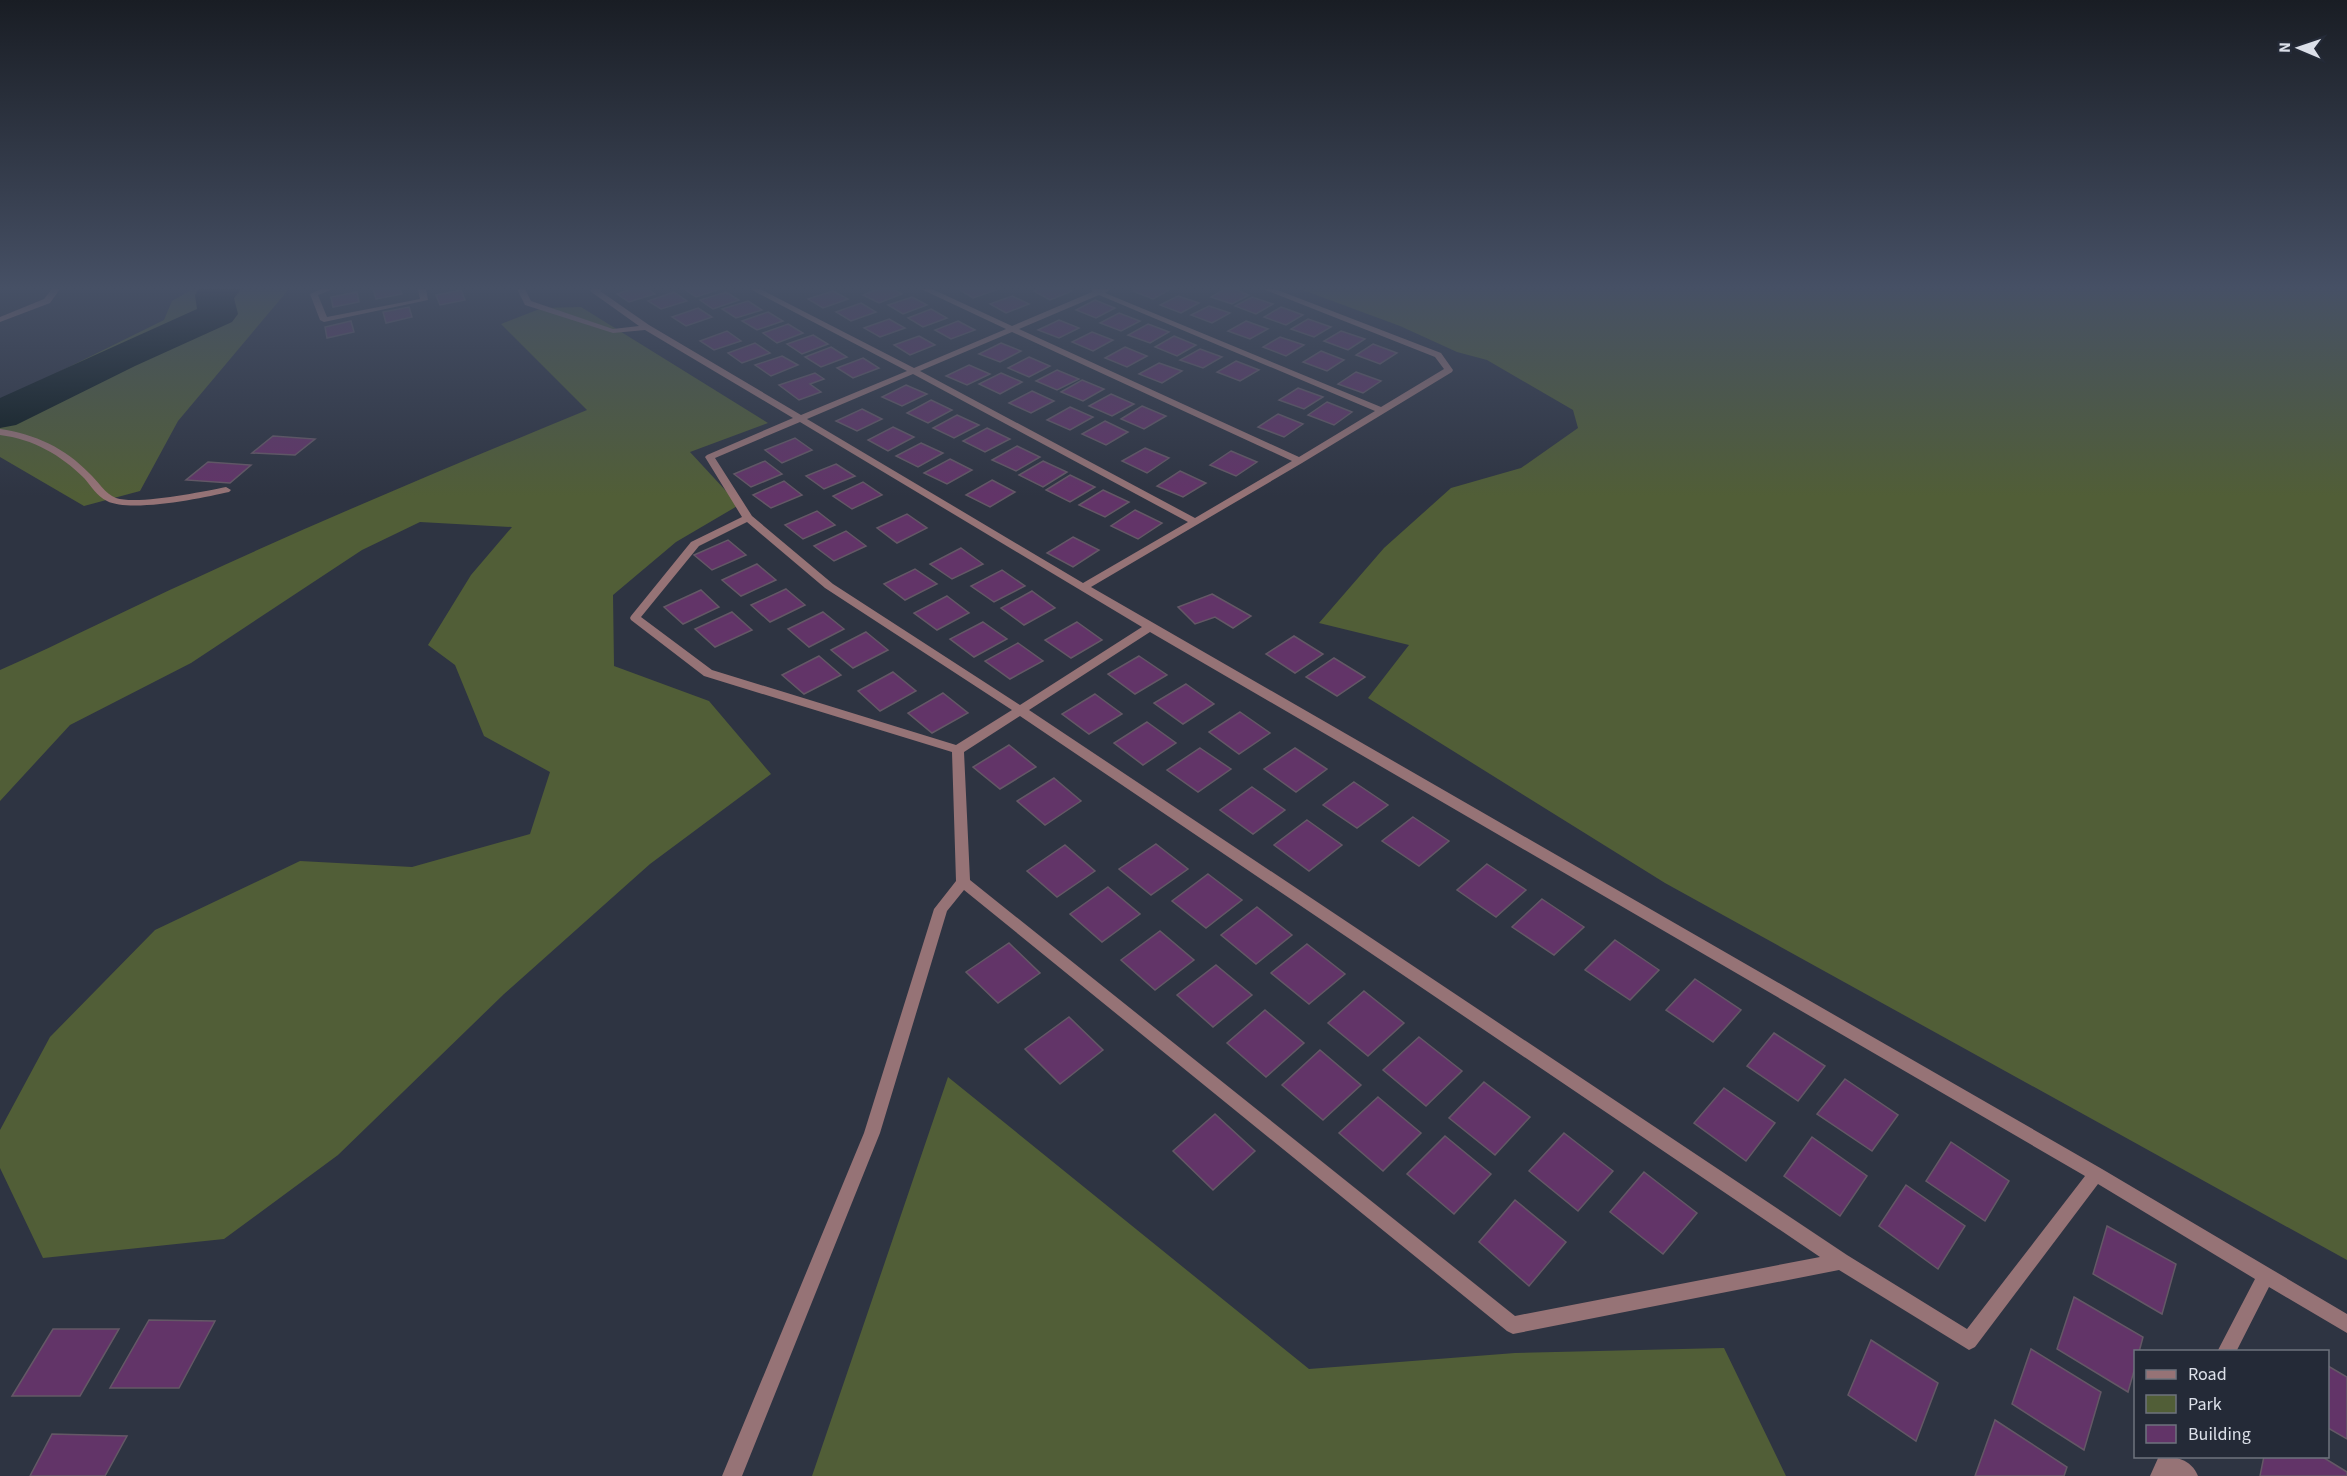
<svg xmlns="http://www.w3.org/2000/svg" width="2347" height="1476" viewBox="0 0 2347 1476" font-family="'Source Sans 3',sans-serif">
  <rect width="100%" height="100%" fill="#2e3442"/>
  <g fill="#515e37">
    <polygon points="193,289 289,289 178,421 140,491 84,506 0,457 0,401 164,320 172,301"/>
    <polygon points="1300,289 2347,289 2347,1260 1665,883 1368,698 1409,645 1319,623 1384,548 1451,488 1521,468 1578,428 1573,410 1487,360 1457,352 1400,326"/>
    <path d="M581,307L768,423L690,452L739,505L676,542L613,595L614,666L709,701L771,774L650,864L504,994L338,1155L224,1239L43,1258L0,1168V1130L50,1037L155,930L300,861L412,867L530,834L550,772L484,736L455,665L428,645L471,575L512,527L420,522L362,550L191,663L70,725L0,801V670C66,641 129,608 194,579C323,519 456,464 587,410L501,324L542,308Z"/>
    <polygon points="948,1077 1309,1369 1515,1353 1724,1348 1786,1476 812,1476"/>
  </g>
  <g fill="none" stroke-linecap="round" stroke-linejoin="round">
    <polygon fill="#0c1a1c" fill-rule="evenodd" points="199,289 241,289 234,298 238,314 232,322 135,366 16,425 0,428 0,398 197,309 195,295"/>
  </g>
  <g fill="#623468" stroke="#645866" stroke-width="1.5">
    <polygon points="373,289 400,289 402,294 376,299"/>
    <polygon points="631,289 648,289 655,294 629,302 617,294"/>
    <polygon points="684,289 720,289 696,297"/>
    <polygon points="878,289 893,289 902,294 879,303 863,295"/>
    <polygon points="958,289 995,289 996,290 973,298"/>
    <polygon points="1039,289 1068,289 1072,291 1050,300 1034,291"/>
    <polygon points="1136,289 1171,289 1153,299 1133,291"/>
    <polygon points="1225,289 1234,289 1249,295 1232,304 1211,297"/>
    <polygon points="461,290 465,300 440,305 436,295"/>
    <polygon points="833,291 848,299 823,308 808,299"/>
    <polygon points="357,292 359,302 333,307 331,297"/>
    <polygon points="674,292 687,301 661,309 648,301"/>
    <polygon points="726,292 739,300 713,309 700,300"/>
    <polygon points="1012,296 1029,304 1006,313 990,304"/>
    <polygon points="1178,296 1199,303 1181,313 1160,305"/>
    <polygon points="912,297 927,305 903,314 888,305"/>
    <polygon points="1252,297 1273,304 1256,314 1235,306"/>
    <polygon points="1095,300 1115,308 1096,318 1076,310"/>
    <polygon points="748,301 762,310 736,318 722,309"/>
    <polygon points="861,303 876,312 851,321 836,312"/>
    <polygon points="1209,306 1230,313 1212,323 1191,315"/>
    <polygon points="409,307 412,317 386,323 383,312"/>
    <polygon points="1281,307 1303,315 1286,325 1264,317"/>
    <polygon points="698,308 712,317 686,326 672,317"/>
    <polygon points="931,309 947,318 923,327 908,318"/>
    <polygon points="768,312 783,321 757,330 742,321"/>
    <polygon points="1119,313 1140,321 1121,331 1100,323"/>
    <polygon points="889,319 905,328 880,337 864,328"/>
    <polygon points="1308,319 1331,327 1314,337 1291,329"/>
    <polygon points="1059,320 1079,328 1059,338 1038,330"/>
    <polygon points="351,321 354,332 327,338 325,327"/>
    <polygon points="958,321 975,330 951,339 935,330"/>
    <polygon points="1246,321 1268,329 1250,339 1228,331"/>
    <polygon points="788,324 803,333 777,343 763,333"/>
    <polygon points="1148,324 1169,332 1150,343 1128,335"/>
    <polygon points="727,331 741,341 714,350 700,341"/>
    <polygon points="1341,331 1365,339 1348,350 1324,341"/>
    <polygon points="1092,332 1113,340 1093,351 1072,342"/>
    <polygon points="813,335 828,344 802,354 787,344"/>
    <polygon points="919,336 935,345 910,355 894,345"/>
    <polygon points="1174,336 1196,345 1177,356 1155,347"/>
    <polygon points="1280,337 1304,345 1286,356 1263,347"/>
    <polygon points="755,343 770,353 742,363 728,353"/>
    <polygon points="1001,343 1021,351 1000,362 979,354"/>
    <polygon points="1373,344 1397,353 1380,364 1356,355"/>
    <polygon points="831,347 847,357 821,367 805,357"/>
    <polygon points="1125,347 1147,356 1127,367 1105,358"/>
    <polygon points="1200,349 1222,357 1203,368 1180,360"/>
    <polygon points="1321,351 1344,360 1327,371 1303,362"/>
    <polygon points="782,356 798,365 771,376 755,365"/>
    <polygon points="1029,357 1050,366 1029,377 1008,368"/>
    <polygon points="863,358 879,368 853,378 837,368"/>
    <polygon points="1236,361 1259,370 1240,381 1217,372"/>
    <polygon points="1159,363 1182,371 1162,383 1139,374"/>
    <polygon points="969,365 990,374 967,385 946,376"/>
    <polygon points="1057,370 1079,379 1057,390 1036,381"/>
    <polygon points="1356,372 1381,381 1363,393 1338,384"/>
    <polygon points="815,373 824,379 810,384 821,392 799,400 779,385"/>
    <polygon points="1001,373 1022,382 1000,394 979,384"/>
    <polygon points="1082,380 1104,389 1083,401 1061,392"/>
    <polygon points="906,385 927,394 902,406 882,397"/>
    <polygon points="1298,388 1323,397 1304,409 1279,400"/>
    <polygon points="1032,391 1054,401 1031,413 1009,403"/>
    <polygon points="1111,394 1134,404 1112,416 1089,406"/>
    <polygon points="931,400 952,410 928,423 907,413"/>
    <polygon points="1327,402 1352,412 1334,425 1308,415"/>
    <polygon points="1142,406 1166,416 1144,429 1121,419"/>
    <polygon points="1070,407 1093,417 1070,430 1047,420"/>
    <polygon points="862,409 882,419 857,431 836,421"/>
    <polygon points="1278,414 1303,424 1284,437 1258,427"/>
    <polygon points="957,415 979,425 954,438 933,428"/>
    <polygon points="1105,421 1128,432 1106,445 1082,434"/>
    <polygon points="893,427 914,437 888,451 868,440"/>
    <polygon points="987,428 1010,439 985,452 963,441"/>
    <polygon points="273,436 315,439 295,455 252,453"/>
    <polygon points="795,438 812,450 782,463 765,450"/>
    <polygon points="921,443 943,453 918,467 896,456"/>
    <polygon points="1017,446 1040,457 1016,471 992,460"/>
    <polygon points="1145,448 1169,458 1147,473 1122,461"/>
    <polygon points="1231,451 1257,462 1236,476 1210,465"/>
    <polygon points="950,459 972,470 947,484 924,473"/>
    <polygon points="765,461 782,474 751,487 734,474"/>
    <polygon points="1043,461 1067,472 1043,487 1019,475"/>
    <polygon points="208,462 251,465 230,483 186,480"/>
    <polygon points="836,464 855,476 824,489 806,476"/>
    <polygon points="1180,471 1206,483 1183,497 1157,486"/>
    <polygon points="1070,475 1095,487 1070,502 1046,490"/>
    <polygon points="992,480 1015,492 990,507 966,495"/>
    <polygon points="784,481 802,495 771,508 753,495"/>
    <polygon points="863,482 882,495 852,509 833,496"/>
    <polygon points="1103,490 1129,502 1105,517 1079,505"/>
    <polygon points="1135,510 1162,523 1138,539 1111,526"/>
    <polygon points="817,511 835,525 803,539 785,525"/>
    <polygon points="907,514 927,528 897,543 877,528"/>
    <polygon points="846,531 866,546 834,561 814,546"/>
    <polygon points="1073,537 1099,550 1073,567 1047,553"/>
    <polygon points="728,540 746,555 712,570 694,555"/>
    <polygon points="961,548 983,564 952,579 930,564"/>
    <polygon points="757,564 776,580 741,596 722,580"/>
    <polygon points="915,569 937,584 905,600 884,584"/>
    <polygon points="1002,570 1025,586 994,602 971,586"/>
    <polygon points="786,589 805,605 770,622 751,605"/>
    <polygon points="701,590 719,607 683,624 664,607"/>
    <polygon points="1032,591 1055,608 1024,625 1001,608"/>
    <polygon points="1212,594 1251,616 1233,628 1215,617 1195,624 1178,607"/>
    <polygon points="947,596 969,613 937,630 914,613"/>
    <polygon points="732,612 752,630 715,647 695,629"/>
    <polygon points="823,612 844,629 809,647 788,629"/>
    <polygon points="983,622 1007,639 974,657 950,639"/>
    <polygon points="1077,622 1102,640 1071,658 1045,640"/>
    <polygon points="866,632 888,650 853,668 831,650"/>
    <polygon points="1294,636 1323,654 1295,673 1266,654"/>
    <polygon points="1018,643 1043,661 1010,679 985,661"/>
    <polygon points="819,656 841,675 804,694 782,675"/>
    <polygon points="1139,656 1167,675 1135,694 1108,674"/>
    <polygon points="1334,658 1365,677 1337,696 1306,677"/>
    <polygon points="893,672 916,691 880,711 858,691"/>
    <polygon points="1186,684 1214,704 1183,724 1154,703"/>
    <polygon points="943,693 968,713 932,733 908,713"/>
    <polygon points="1095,694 1122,714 1089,734 1062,714"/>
    <polygon points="1240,712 1270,733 1239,754 1209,732"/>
    <polygon points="1147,722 1176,743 1143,765 1114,743"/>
    <polygon points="1009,745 1036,767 1000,789 973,767"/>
    <polygon points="1200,748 1231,769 1198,792 1167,770"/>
    <polygon points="1295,748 1327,769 1296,792 1264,769"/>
    <polygon points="1054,778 1081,801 1045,825 1017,801"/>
    <polygon points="1354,782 1388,805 1357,828 1323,805"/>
    <polygon points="1252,787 1285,810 1253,834 1220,810"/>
    <polygon points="1413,817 1449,841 1419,866 1382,841"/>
    <polygon points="1307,820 1342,845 1309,871 1274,845"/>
    <polygon points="1156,844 1188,869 1151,895 1119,869"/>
    <polygon points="1065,845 1095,871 1057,897 1027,871"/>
    <polygon points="1487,864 1526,890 1496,917 1457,890"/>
    <polygon points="1208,874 1242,900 1206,928 1172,901"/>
    <polygon points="1108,887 1140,914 1102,942 1070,914"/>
    <polygon points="1542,899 1584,927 1554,955 1512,927"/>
    <polygon points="1257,907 1292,935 1256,964 1221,935"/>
    <polygon points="1160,931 1194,960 1155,990 1121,960"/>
    <polygon points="1615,940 1659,970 1630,1000 1585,970"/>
    <polygon points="1009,943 1040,973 998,1003 966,972"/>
    <polygon points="1307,944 1345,974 1309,1004 1271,973"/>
    <polygon points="1216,965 1252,995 1213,1027 1177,995"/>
    <polygon points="1695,979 1741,1010 1713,1042 1666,1010"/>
    <polygon points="1364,991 1404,1023 1368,1056 1328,1023"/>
    <polygon points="1265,1010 1304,1043 1266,1077 1227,1043"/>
    <polygon points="1069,1017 1103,1050 1060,1084 1025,1049"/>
    <polygon points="1774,1033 1825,1066 1798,1101 1747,1066"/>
    <polygon points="1419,1037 1462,1071 1426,1106 1383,1070"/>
    <polygon points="1320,1050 1361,1085 1323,1120 1282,1085"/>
    <polygon points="1845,1079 1898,1115 1872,1151 1817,1114"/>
    <polygon points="1484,1082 1530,1117 1495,1155 1449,1118"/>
    <polygon points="1724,1088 1775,1123 1746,1161 1694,1123"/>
    <polygon points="1378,1097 1421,1133 1383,1171 1339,1133"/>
    <polygon points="1215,1114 1255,1151 1213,1190 1173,1151"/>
    <polygon points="1564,1133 1613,1171 1578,1211 1529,1171"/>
    <polygon points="1445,1136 1491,1174 1454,1214 1407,1174"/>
    <polygon points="1812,1137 1867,1176 1840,1216 1784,1176"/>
    <polygon points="1951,1142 2009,1181 1985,1221 1926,1181"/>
    <polygon points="1644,1172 1697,1213 1663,1254 1610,1212"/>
    <polygon points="1906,1185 1965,1226 1938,1269 1879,1226"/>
    <polygon points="1515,1200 1566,1242 1529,1286 1479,1242"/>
    <polygon points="2107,1226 2176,1264 2162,1314 2093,1274"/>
    <polygon points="2074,1297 2143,1337 2139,1352 2136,1352 2136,1364 2128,1392 2057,1349"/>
    <polygon points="149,1320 215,1321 179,1388 110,1388"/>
    <polygon points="53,1329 119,1329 80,1396 12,1396"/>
    <polygon points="1871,1340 1938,1383 1916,1441 1848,1395"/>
    <polygon points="2031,1349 2101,1392 2084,1450 2012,1404"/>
    <polygon points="2328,1366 2347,1377 2347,1439 2328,1428"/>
    <polygon points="1995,1420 2067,1467 2064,1476 1975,1476"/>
    <polygon points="52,1434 127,1436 105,1476 30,1476"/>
    <polygon points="2264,1456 2321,1456 2347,1472 2347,1476 2260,1476"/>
  </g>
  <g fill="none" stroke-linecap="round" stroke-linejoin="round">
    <g fill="#967376" fill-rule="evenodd">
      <polygon points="52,289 60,289 50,303 0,322 0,317 44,299"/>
      <polygon points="321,289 333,289 318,295 327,317 420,299 418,289 426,289 428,300 324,322 320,320 310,294"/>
      <path d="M517,289H525L531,301L613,329L639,326L590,291L592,289H603L600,291L649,325L801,415L907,371L750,289H760L914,368L1006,329L921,289H932L1012,326L1092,292V289H1111L1105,293L1381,407L1444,369L1435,357L1263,289H1275L1441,353L1453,370L1452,372L1302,463L1091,587L2102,1169L2347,1314V1333L2269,1287L2236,1352H2217L2255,1279L2098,1184L1975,1347L1969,1350L1839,1270L1513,1334L1507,1331L964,890L947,911L880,1133L742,1476H722L864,1133L934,909L956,881L952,752L704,676L631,620L630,618L631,616L691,542L742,517L705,457L707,455L793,418L645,330L613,333L525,305ZM1099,295L1375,411L1299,457L1019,329ZM1012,332L1292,461L1195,518L920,371ZM913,374L1188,522L1083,583L807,419ZM800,422L1142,627L1020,705L833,584L752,516L715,458ZM747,522L825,588L1012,710L956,745L712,670L641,617L699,546ZM1150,632L2085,1176L1967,1329L1847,1255L1029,710ZM1020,716L1820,1257L1515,1316L970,880L964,752Z"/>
      <path d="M0,429C35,434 65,448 89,473C98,481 105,494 116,498C137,505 202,492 226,487L231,490L229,492C203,498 130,513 107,501C97,496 91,486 84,478C61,455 33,439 0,435Z"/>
      <path d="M2159,1456C2175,1456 2191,1459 2198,1476H2150Z"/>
    </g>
  </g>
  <linearGradient id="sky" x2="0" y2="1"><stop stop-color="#191d24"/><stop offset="0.58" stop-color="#465065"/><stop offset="1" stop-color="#465065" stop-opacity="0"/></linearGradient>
  <rect width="2347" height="496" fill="url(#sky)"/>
  <rect x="2134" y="1350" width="195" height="108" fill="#242a37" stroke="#6e737e" stroke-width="1.5"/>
  <rect x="2146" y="1370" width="30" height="9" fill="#967376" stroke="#6e737e" stroke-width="1.5"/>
  <text x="2188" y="1380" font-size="18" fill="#dce0e9">Road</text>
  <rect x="2146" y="1395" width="30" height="18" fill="#515e37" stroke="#6e737e" stroke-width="1.5"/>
  <text x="2188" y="1410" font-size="18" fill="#dce0e9">Park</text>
  <rect x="2146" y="1425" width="30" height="18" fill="#623468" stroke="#6e737e" stroke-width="1.5"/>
  <text x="2188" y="1440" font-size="18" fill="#dce0e9">Building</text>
  <g transform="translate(2299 48) rotate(272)" stroke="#242a37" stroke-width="4.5" paint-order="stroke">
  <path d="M0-4.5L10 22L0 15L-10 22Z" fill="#dce0e9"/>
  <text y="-9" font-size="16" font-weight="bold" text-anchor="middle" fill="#dce0e9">N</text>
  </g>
</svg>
